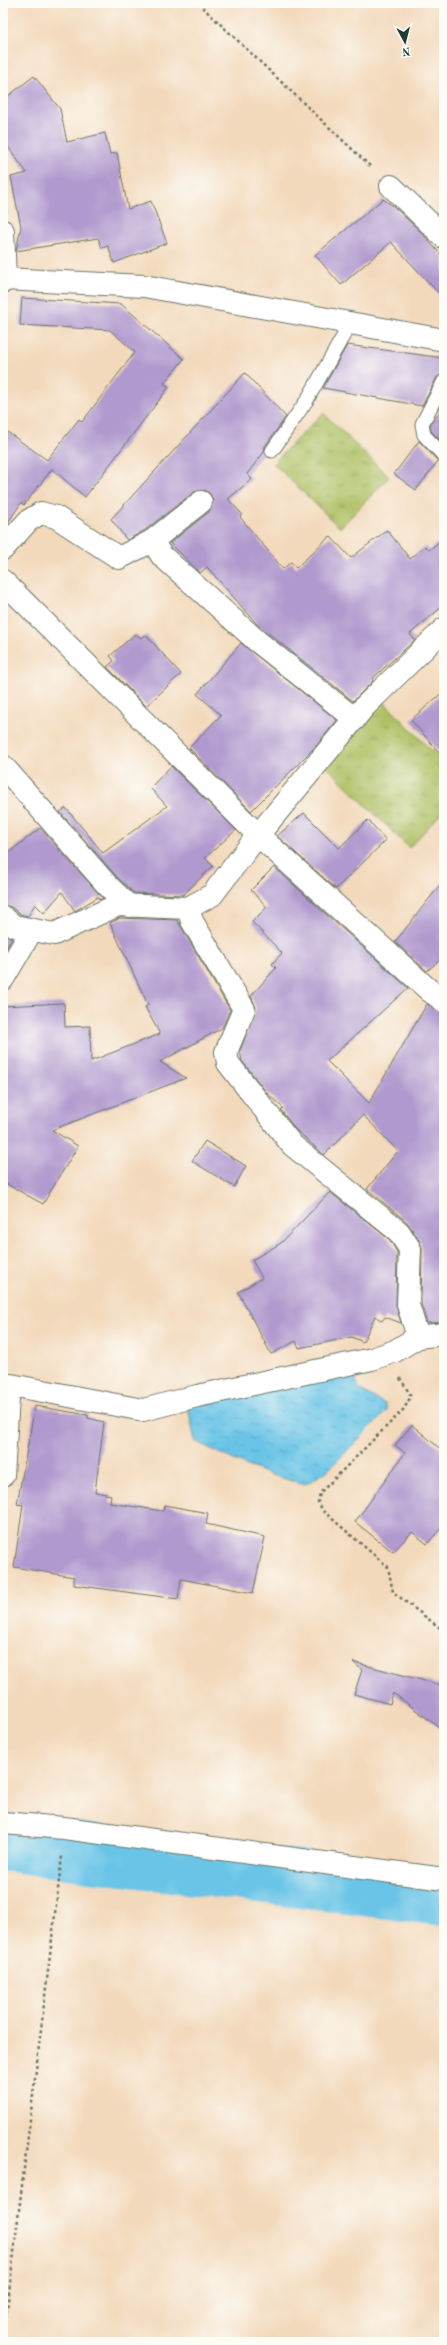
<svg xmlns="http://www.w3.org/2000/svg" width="447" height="2345" viewBox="0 0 447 2345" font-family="'Old Standard TT',serif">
  <defs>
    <pattern id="grass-tufts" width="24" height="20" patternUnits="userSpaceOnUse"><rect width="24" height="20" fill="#adbf62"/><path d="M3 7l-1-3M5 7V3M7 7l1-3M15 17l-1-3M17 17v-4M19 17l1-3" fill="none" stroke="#8c9c52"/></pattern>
    <pattern id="water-ripples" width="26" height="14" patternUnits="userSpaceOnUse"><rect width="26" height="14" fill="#69c4e7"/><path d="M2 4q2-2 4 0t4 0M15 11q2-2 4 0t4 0" fill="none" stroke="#56a0bc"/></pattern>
  </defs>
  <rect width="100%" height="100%" fill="#fdfcf7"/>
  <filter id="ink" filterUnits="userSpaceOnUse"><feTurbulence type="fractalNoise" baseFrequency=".025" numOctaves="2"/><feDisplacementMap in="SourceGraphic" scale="8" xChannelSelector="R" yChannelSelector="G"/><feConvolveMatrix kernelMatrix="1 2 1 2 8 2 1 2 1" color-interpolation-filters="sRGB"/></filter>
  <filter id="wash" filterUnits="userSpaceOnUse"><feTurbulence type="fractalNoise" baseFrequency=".012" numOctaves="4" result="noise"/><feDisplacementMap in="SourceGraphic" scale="16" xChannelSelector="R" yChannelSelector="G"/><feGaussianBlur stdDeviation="0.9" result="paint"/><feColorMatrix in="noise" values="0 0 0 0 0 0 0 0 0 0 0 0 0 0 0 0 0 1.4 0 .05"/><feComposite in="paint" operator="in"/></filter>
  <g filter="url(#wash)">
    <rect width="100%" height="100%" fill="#f3d9bb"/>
    <g fill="url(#grass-tufts)" stroke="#667e4b">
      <polygon points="323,413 389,477 340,528 273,463"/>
      <polygon points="384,702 444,763 444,810 409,848 322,762"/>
    </g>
    <path fill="url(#water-ripples)" stroke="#44808e" d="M354,1374L359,1389L385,1404L387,1411L327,1471L306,1484C266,1476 232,1460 195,1441L188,1407Z"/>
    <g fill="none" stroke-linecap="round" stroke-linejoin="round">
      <polyline stroke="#69c4e7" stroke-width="58" points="3,1842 444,1897"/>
    </g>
    <g id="blocks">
      <g fill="#b099ce">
        <polygon points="34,76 60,109 67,142 105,133 110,154 117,153 128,209 151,201 167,243 114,263 108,246 102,248 98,238 16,251 21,227 11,177 27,173 3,140 3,100"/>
        <polygon points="383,199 393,206 420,231 444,258 444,299 391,242 341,285 315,255"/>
        <polygon points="22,298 121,304 184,359 164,383 169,387 85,497 52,469 24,505 21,503 3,530 3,429 47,460 79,419 82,422 135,352 110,330 20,325"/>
        <polygon points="347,345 444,358 444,373 437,377 422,406 323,388"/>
        <polygon points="245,373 286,417 265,446 264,452 247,474 252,479 228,499 242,514 240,517 283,569 291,562 296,568 330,536 351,558 387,530 410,559 425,546 429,550 444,538 444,605 410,634 415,640 372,679 373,681 353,701 257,624 207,567 200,573 170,543 209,512 213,501 210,494 205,490 194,492 145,530 127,540 111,519"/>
        <polygon points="444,399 444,444 431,431 430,425 442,409 439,409"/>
        <polygon points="419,441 438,461 416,490 394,474"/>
        <polygon points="135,634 141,638 146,635 181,674 146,706 107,667 114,661 110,656"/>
        <polygon points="241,643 337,720 318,744 251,811 189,748 221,715 197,694"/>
        <polygon points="444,691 444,758 411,720"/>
        <polygon points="171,766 236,830 205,858 213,866 183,895 134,893 117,877 60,812 66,808 103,853 167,806 150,788"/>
        <polygon points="304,813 339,848 368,820 386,840 336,889 277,836"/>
        <polygon points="40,828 99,894 103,898 100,900 98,897 75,911 62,892 44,913 35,904 28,916 20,914 11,907 3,905 3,857"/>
        <polygon points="274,867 408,988 327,1061 369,1103 427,1004 444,1013 444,1322 427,1323 421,1303 422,1249 420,1242 407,1222 367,1189 398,1151 363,1115 324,1155 295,1129 281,1110 283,1108 267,1093 242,1061 240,1051 256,1008 251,996 276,968 272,964 282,953 252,922 267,907 251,890"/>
        <polygon points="444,880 444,956 427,971 395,942"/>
        <polygon points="120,918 177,920 230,1010 222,1028 160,1062 186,1078 52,1130 78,1146 43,1204 3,1182 3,1006 64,1003 65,1027 90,1026 91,1061 160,1034 145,1007 148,1005 110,923"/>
        <polygon points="3,933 12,938 3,954"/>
        <polygon points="205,1141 246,1166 234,1187 192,1161"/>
        <polygon points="330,1192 390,1240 397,1252 396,1305 401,1323 385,1317 382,1321 375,1316 363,1342 352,1337 299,1348 296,1341 271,1354 238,1292 262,1278 252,1260 281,1243"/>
        <polygon points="35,1406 88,1415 88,1418 104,1422 95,1492 111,1495 110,1503 163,1511 164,1505 208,1513 206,1524 265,1537 253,1593 181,1579 178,1599 74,1585 74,1577 14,1567 23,1505 17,1504"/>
        <polygon points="412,1425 444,1452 444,1525 427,1544 412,1532 393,1552 355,1522 405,1453 395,1445"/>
        <polygon points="353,1662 444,1686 444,1731 393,1693 390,1704 354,1694 362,1670"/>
      </g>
    </g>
  </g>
  <g filter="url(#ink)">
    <use href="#blocks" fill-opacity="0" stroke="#697463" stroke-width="1"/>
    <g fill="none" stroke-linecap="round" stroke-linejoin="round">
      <g stroke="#697463" stroke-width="15">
        <g id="service">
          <polyline points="444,381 422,424 424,435 444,456"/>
          <polyline points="272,451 307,400 350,324"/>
        </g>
      </g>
      <g stroke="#697463" stroke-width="24">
        <g id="minor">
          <polyline points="391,186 444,237"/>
          <polyline points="3,231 5,279 3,282"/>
          <polyline points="3,279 144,286 444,340"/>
          <polyline points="152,541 162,556 257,641 355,719"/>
          <polyline points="3,549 28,521 41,513 56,517 119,558 152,541 201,502"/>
          <polyline points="3,581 258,835 430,991 444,1001"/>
          <polyline points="3,766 108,886 129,906"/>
          <polyline points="188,908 192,921 244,1009 226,1052 228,1063 292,1145 399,1232 410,1249 408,1305 418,1337"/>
          <polyline points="3,917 14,926 54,934 118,905 188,908 212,895 258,835 365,706 444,629"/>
          <polyline points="3,979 32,930"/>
          <polyline points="3,1475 8,1399 11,1385 143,1410 197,1396 372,1359 395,1351 418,1337 444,1334"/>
          <polyline points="3,1823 64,1828 444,1879"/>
        </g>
      </g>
      <g stroke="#697463" stroke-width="2.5" stroke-dasharray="3 3" stroke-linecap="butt">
        <polyline points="198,3 371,167"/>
        <polyline points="400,1378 411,1396 404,1409 320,1493 318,1502 323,1511 388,1567 393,1592 444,1631"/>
        <polyline points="3,2342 62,1856"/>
      </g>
      <use href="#service" stroke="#fff" stroke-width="13"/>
      <use href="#minor" stroke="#fff" stroke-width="22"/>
    </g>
  </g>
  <rect width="447" height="2345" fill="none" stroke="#fdfcf7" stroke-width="16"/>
  <g transform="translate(405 42) rotate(173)" stroke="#fdfcf7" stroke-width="3" paint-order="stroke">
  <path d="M0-3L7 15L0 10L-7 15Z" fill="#1f3d34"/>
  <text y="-6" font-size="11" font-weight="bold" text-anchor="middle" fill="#1f3d34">N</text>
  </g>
</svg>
